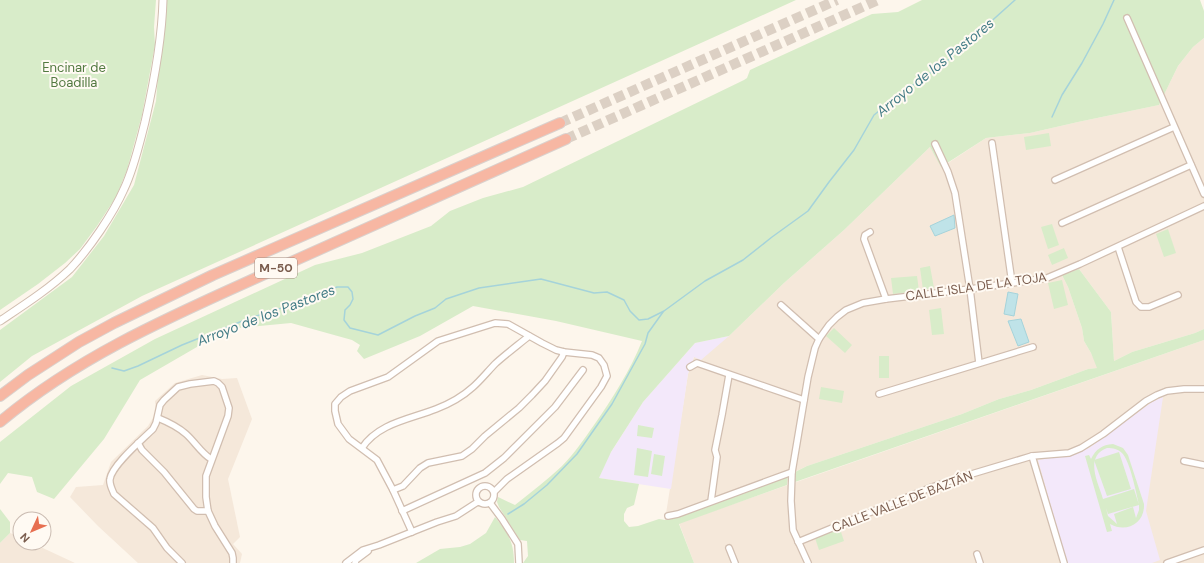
<svg xmlns="http://www.w3.org/2000/svg" width="1204" height="563" viewBox="0 0 1204 563" font-family="'DM Sans',sans-serif">
  <rect width="100%" height="100%" fill="#fdf6ec"/>
  <g fill="#f5e8da">
    <polygon points="1204,38 1204,329 1195,333 1132,352 1114,361 1111,312 1079,269 1062,275 1068,287 1082,328 1084,341 1091,353 1098,368 1088,369 1031,390 999,399 962,414 807,466 782,478 665,520 688,374 694,357 729,336 784,283 844,230 930,147 942,167 986,138 1030,133 1078,122 1159,105 1178,66 1193,47"/>
    <polygon points="1204,340 1204,563 694,563 679,523"/>
    <polygon points="202,375 222,379 237,378 252,419 228,479 240,537 233,544 242,554 240,563 138,563 98,526 70,497 76,487 103,485 111,462 148,426 156,413 155,401 175,383"/>
    <polygon points="10,533 20,537 20,543 32,543 75,563 0,563 0,543"/>
  </g>
  <g fill="#f3e8fa">
    <polygon points="729,336 701,360 694,357 688,374 671,489 599,478 608,457 643,402 695,343"/>
    <polygon points="1163,397 1146,511 1160,560 1152,563 1067,563 1038,460 1071,455 1089,448 1152,402"/>
  </g>
  <g fill="#d8ecc9" fill-rule="evenodd">
    <polygon points="0,0 156,0 154,27 155,45 142,115 127,170 116,197 97,226 80,249 65,263 38,284 0,310"/>
    <polygon points="164,0 796,0 142,296 32,356 0,382 0,330 72,277 104,236 134,185 156,101"/>
    <path d="M922,0H1200L1204,11V38L1193,47L1178,66L1159,105L1078,122L1030,133L986,138L941,167L930,147L844,230L784,283L729,336L695,343L643,402L611,452L599,478L639,484L634,505L627,508L624,514V521L629,527L638,526L659,519L665,520L677,517L788,475L787,485L679,524L694,563H523L528,556L527,541L520,540L499,507L497,502L498,497L515,505C531,492 547,480 562,466C574,454 584,439 594,425C612,399 630,371 642,341L556,321L473,306L420,336L364,359L357,351L360,345L352,340L291,323L228,329L140,380L104,439L54,499L37,492L32,477L8,473L0,484V442L71,386L155,339L315,265L362,253L431,226L450,211L483,198L523,187L744,80L747,78L750,70L872,14L898,12Z"/>
    <polygon points="1049,133 1051,146 1026,150 1024,137"/>
    <polygon points="1052,224 1059,245 1048,249 1041,227"/>
    <polygon points="1168,229 1176,253 1164,257 1156,234"/>
    <polygon points="1064,248 1068,258 1052,265 1048,255"/>
    <polygon points="930,266 934,288 923,290 920,268"/>
    <polygon points="1079,269 1111,312 1114,361 1132,352 1195,333 1204,329 1204,340 795,482 795,472 807,466 962,414 999,399 1031,390 1088,369 1097,368 1091,353 1084,341 1082,328 1068,287 1062,275"/>
    <polygon points="917,276 919,291 893,294 891,278"/>
    <polygon points="1062,280 1068,305 1054,309 1048,283"/>
    <polygon points="941,308 944,334 932,335 929,310"/>
    <polygon points="834,328 852,345 845,353 826,336"/>
    <rect x="879" y="356" width="10" height="22"/>
    <polygon points="821,387 844,391 842,403 819,399"/>
    <polygon points="638,425 654,428 652,438 637,436"/>
    <path d="M1113,444L1123,448L1128,455L1144,504C1145,524 1126,533 1110,524L1112,531L1107,532L1085,456L1089,455L1091,459C1096,449 1102,445 1113,444ZM1107,448C1113,448 1118,449 1122,453C1130,461 1136,492 1139,505V510L1136,518L1133,507L1114,514L1117,524L1108,516L1106,508L1108,514L1139,505L1134,489L1103,499C1098,482 1084,457 1107,448Z"/>
    <polygon points="637,448 652,451 648,477 634,475"/>
    <polygon points="1119,452 1131,489 1107,496 1094,460"/>
    <polygon points="654,454 665,456 662,476 651,474"/>
    <polygon points="0,509 10,522 10,533 0,543"/>
    <path d="M495,517C508,533 514,542 514,563H416L440,549L460,547L470,544L486,533Z"/>
    <polygon points="840,529 844,541 819,550 815,538"/>
  </g>
  <g fill="#bfe3e8" stroke="#a5d3da">
    <polygon points="954,215 955,228 935,236 930,226"/>
    <polygon points="1008,292 1018,294 1014,316 1004,314"/>
    <polygon points="1021,319 1029,342 1018,346 1008,321"/>
  </g>
  <g fill="none" stroke-linecap="round" stroke-linejoin="round">
    <g stroke="#a5d3da" stroke-width="1.5">
      <polyline points="1052,117 1062,95 1082,63 1103,24 1114,0"/>
      <polyline points="112,368 124,371 138,366 182,345 250,318 291,305 324,293 337,287 348,287 352,292 353,299 350,305 345,310 344,320 350,328 378,335 415,316 435,308 446,299 479,288 541,279 594,293 607,292 624,300 630,311 639,320 648,319 664,311 705,281 743,260 772,237 808,211 829,182 854,150 874,115 899,95 947,61 1015,0"/>
      <polyline points="508,514 524,504 547,485 577,454 612,404 645,344 648,333 663,312"/>
    </g>
    <g stroke="#dcd0c4" stroke-width="10" stroke-dasharray="10 5" stroke-linecap="butt">
      <polyline points="560,123 837,0"/>
      <polyline points="566,139 878,0"/>
    </g>
    <g stroke="#d1beb0" stroke-width="8">
      <g id="minor">
        <polyline points="1127,18 1204,194"/>
        <polyline points="992,143 1012,283"/>
        <polyline points="935,144 948,172 955,193 970,289 979,363"/>
        <polyline points="1055,180 1174,127"/>
        <polyline points="1062,223 1191,165"/>
        <polyline points="870,232 865,235 864,239 886,299"/>
        <polyline points="1118,247 1136,302 1141,307 1149,307 1178,295"/>
        <polyline points="781,305 819,339"/>
        <polyline points="690,367 697,363 804,400"/>
        <polyline points="879,394 1033,347"/>
        <path d="M158,418C168,422 178,427 186,434C195,442 201,453 211,459"/>
        <polyline points="138,443 142,450 164,472 194,509 197,511 208,511"/>
        <path d="M362,448C378,423 411,419 436,409C449,404 462,397 473,387C481,380 488,371 496,363C506,354 518,345 529,336"/>
        <polyline points="1032,456 1064,563"/>
        <polyline points="1184,461 1204,465"/>
        <circle cx="485" cy="495" r="9"/>
        <polyline points="393,490 403,486 420,468 428,463 462,456 472,449 485,436 519,408 532,395 545,381 562,357 564,352"/>
        <polyline points="711,501 717,457 715,450 722,415 729,375"/>
        <polyline points="490,503 502,519 518,544 519,563"/>
        <polyline points="402,511 485,473 504,458 555,407 583,370"/>
        <polyline points="668,516 678,514 792,472"/>
        <polyline points="412,532 393,490 377,460 349,439 338,424 335,411 335,404 341,397 350,391 388,377 438,341 495,323 508,324 542,343 556,350 564,352 592,355 599,358 604,365 607,376 601,387 564,438 558,443 507,479 494,492"/>
        <polyline points="798,542 932,487 965,476 1032,456 1069,453 1081,448 1103,434 1146,401 1157,395 1167,391 1184,389 1204,389"/>
        <polyline points="729,548 735,563"/>
        <polyline points="977,554 980,563"/>
        <path d="M182,563L167,548L153,528L114,494C112,489 109,484 110,479C112,465 143,439 153,429L156,423L160,405L164,400L178,387L190,384L214,381L218,383L222,387L229,408L228,416L206,476V497L208,511L215,526L232,553L233,558V563"/>
        <polyline points="346,563 363,550 379,545 437,522 456,516 476,503 479,502"/>
        <polyline points="355,563 356,560 368,551"/>
        <polyline points="808,563 793,530 791,501 792,472 808,377 815,348 819,339 829,325 837,317 846,310 863,303 886,299 970,289 1047,278 1080,264 1204,206"/>
        <polyline points="1167,563 1204,550"/>
      </g>
    </g>
    <g stroke="#d1beb0" stroke-width="9">
      <path id="tertiary" d="M0,321C24,305 49,289 70,269C89,249 113,214 124,189C134,168 139,145 145,122C154,82 162,41 163,0"/>
    </g>
    <g stroke="#dad1cd" stroke-width="12">
      <g id="motorway">
        <polyline points="0,396 28,375 79,342 114,323 213,275 560,123"/>
        <path d="M0,422C82,353 181,312 278,268C374,225 470,182 566,139"/>
      </g>
    </g>
    <use href="#minor" stroke="#fff" stroke-width="5.5"/>
    <use href="#tertiary" stroke="#fff" stroke-width="7"/>
    <use href="#motorway" stroke="#f7b7a3" stroke-width="10"/>
  </g>
  <g text-anchor="middle" stroke-width="4" stroke-linejoin="round" paint-order="stroke">
    <rect fill="#fffaf3" stroke="#a28b7f" stroke-width="1" x="255" y="258" width="42" height="20" rx="3"/>
    <g font-size="12" font-weight="bold" fill="#7a5c4d">
      <text x="276" y="272">M-50</text>
    </g>
    <g font-size="13" fill="#537a41" stroke="#fffaf3">
      <text x="74" y="72">Encinar de<tspan x="74" dy="15">Boadilla</tspan></text>
    </g>
    <g font-size="13" fill="#7a5c4d" stroke="#fffaf3">
      <text transform="translate(976 286) rotate(-8)" y="5">CALLE ISLA DE LA TOJA</text>
      <text transform="translate(902 501) rotate(-21)" y="5">CALLE VALLE DE BAZTÁN</text>
    </g>
    <g font-size="14" font-style="italic" fill="#437c86" stroke="#fffaf3">
      <text transform="translate(935 67) rotate(-39)" y="5">Arroyo de los Pastores</text>
      <text transform="translate(266 315) rotate(-21)" y="5">Arroyo de los Pastores</text>
    </g>
  </g>
  <g transform="translate(32 531) rotate(226)"><circle r="19" fill="#fffaf3" stroke="#cabbb1"/>
  <path d="M0-3L7 15L0 10L-7 15Z" fill="#e76f51"/>
  <text y="-6" font-size="11" font-weight="bold" text-anchor="middle" fill="#7a5c4d">N</text>
  </g>
</svg>
